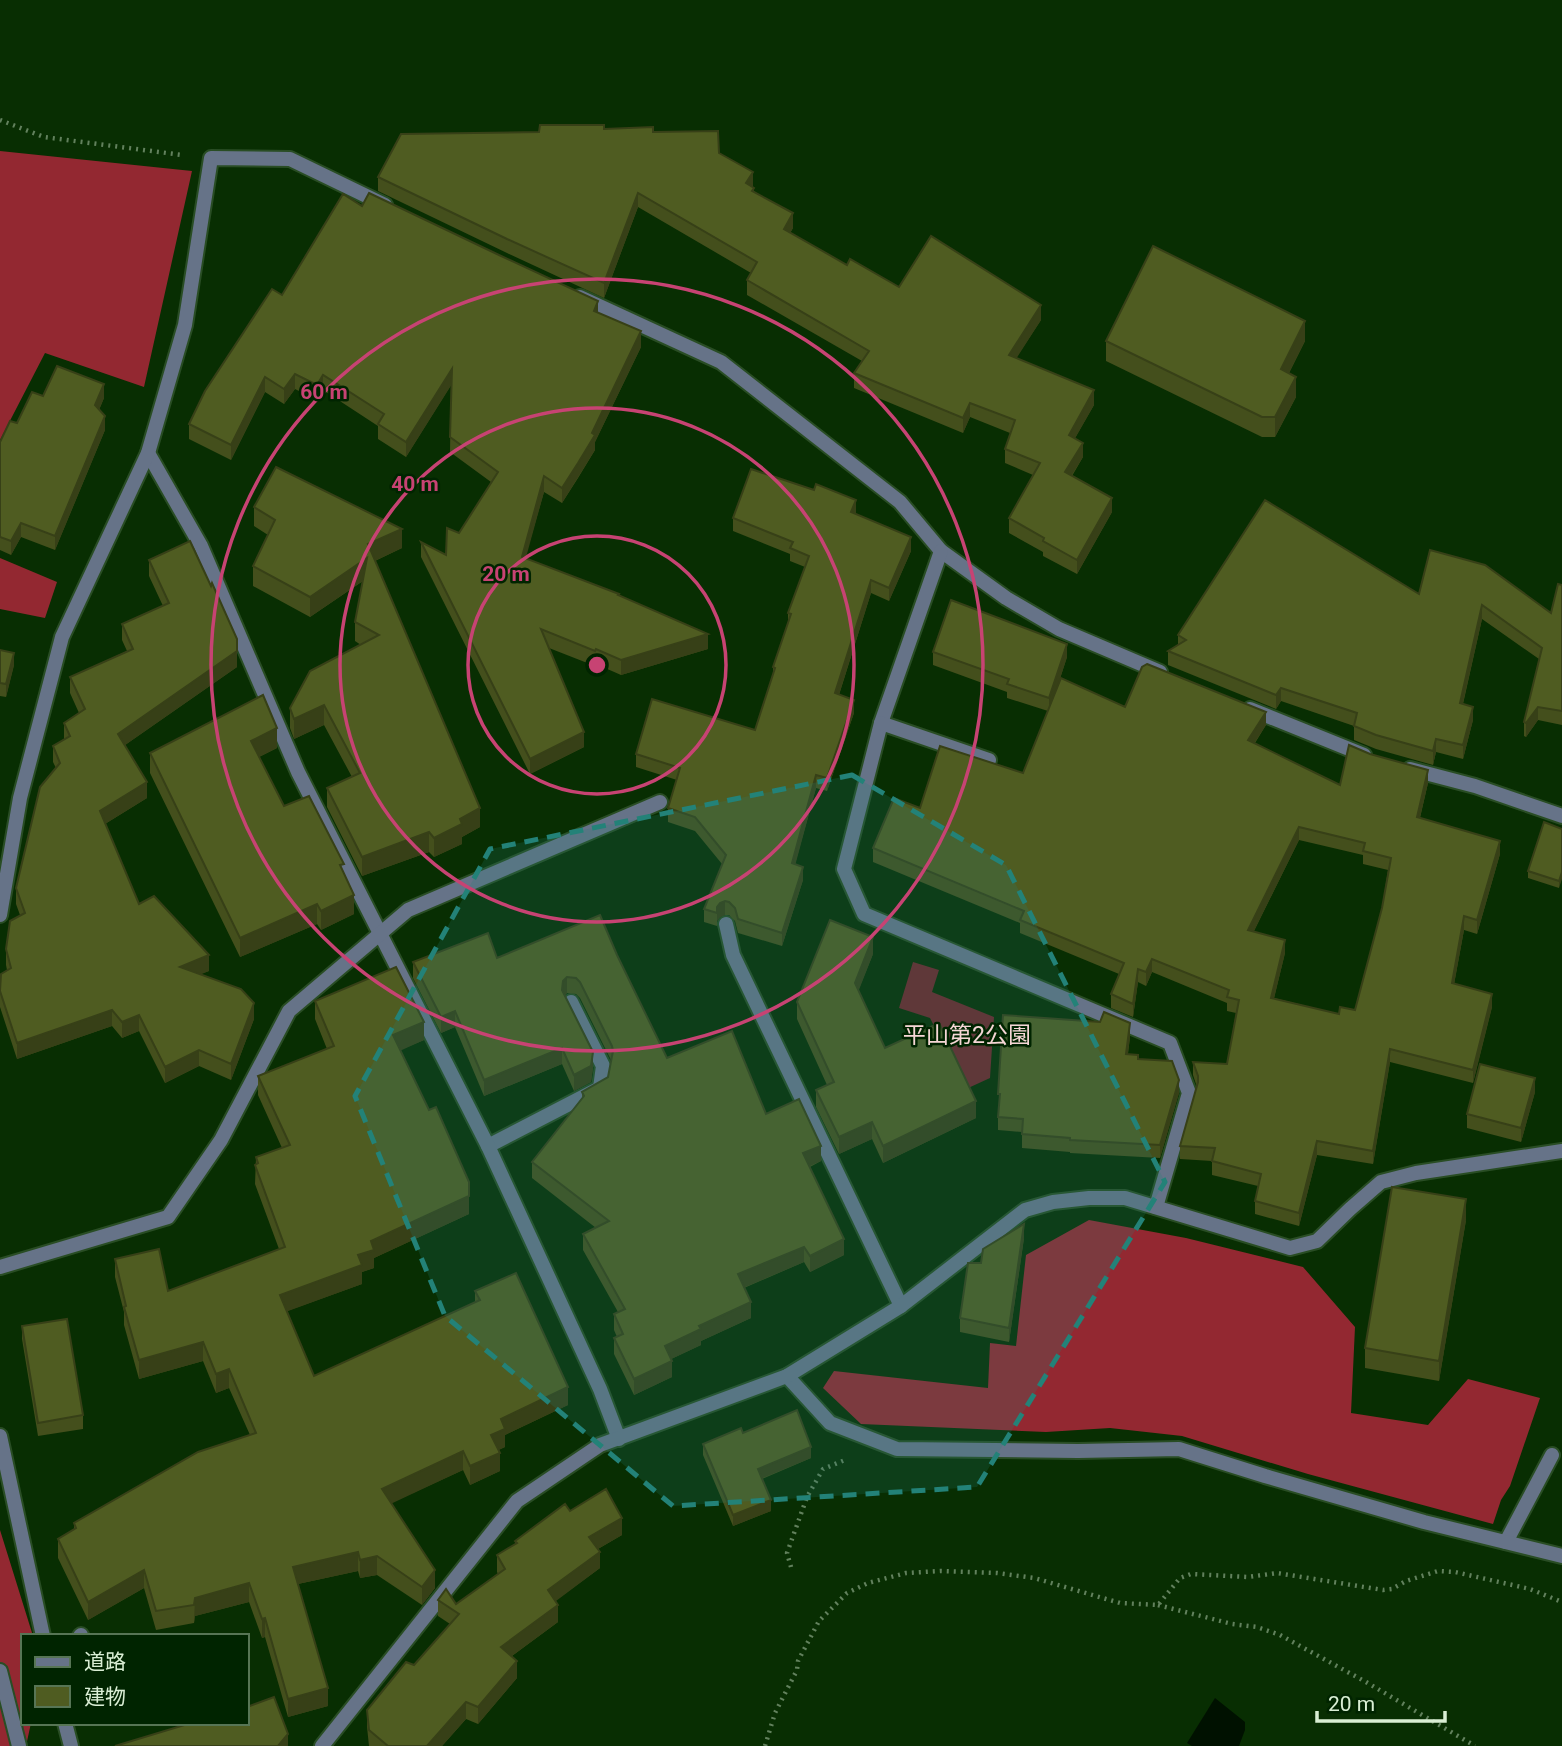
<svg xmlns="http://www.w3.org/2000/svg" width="1562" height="1746" viewBox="0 0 1562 1746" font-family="Roboto,'Noto Sans JP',sans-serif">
  <rect width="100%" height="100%" fill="#082e02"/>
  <polygon fill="#6e262a" points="913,962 939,970 932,992 994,1017 990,1078 966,1089 930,1018 899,1008"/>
  <g fill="#932831">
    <polygon points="0,151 192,171 144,387 45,353 0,440"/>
    <polygon points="0,558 57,582 45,618 0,609"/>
    <polygon points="1089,1220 1186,1238 1303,1267 1355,1327 1351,1413 1428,1425 1468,1379 1540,1398 1510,1486 1501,1500 1493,1524 1308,1474 1182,1436 1110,1428 1046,1432 861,1424 823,1388 834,1371 988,1388 990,1343 1016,1346 1026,1255"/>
    <polygon points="0,1530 33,1636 23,1636 23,1723 31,1723 26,1746 0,1746"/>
  </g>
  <polygon fill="#010" points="1215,1698 1245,1722 1245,1730 1239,1746 1192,1746 1187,1743"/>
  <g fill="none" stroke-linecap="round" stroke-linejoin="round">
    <g stroke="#294d24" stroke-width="18">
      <g id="service">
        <polyline points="488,1146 600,1088 603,1066 571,1002"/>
        <polyline points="1506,1542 1552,1455"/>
        <polyline points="80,1636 81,1635"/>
      </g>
    </g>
    <g stroke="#294d24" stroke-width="18">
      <g id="minor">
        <polyline points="580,297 721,362 900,502 941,551 1006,598 1059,629 1160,672"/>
        <polyline points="148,453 201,546 298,772 488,1146 600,1389 619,1439"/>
        <polyline points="941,551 881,723 844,869 864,914 1170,1043 1189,1093 1156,1207"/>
        <polyline points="1250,709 1364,755"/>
        <polyline points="881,723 989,760"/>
        <polyline points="1410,769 1475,786 1562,816"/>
        <polyline points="0,915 20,798 62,637 148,453 185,325 211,158 290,159 385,205"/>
        <polyline points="726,924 733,955 901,1306"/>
        <polyline points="0,1267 168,1217 221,1140 289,1011 408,910 660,802"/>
        <polyline points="787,1376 830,1423 897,1449 1078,1451 1179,1449 1265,1476 1424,1522 1562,1556"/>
        <polyline points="0,1436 43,1636"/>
        <polyline points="0,1671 19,1746"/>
        <polyline points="65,1723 71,1746"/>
        <polyline points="322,1746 517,1501 600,1445 787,1376 901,1306 1025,1210 1053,1202 1089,1198 1125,1198 1290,1248 1317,1241 1350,1209 1381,1182 1416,1173 1562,1151"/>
      </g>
    </g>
    <g stroke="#62815d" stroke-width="4.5" stroke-dasharray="2 5" stroke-linecap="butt">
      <polyline points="0,120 44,137 182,155"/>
      <polyline points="791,1567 787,1553 807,1497 823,1469 845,1460"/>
      <polyline points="1158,1605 1232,1624 1257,1627 1280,1635 1366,1682 1475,1746"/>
      <polyline points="765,1746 775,1713 797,1670 798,1661 819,1621 847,1593 868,1583 906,1573 941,1571 997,1573 1034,1578 1120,1603 1158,1605 1180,1578 1191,1574 1248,1577 1277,1573 1383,1590 1392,1589 1406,1581 1438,1571 1455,1572 1530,1589 1562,1602"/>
    </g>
    <use href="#service" stroke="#667388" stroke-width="14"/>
    <use href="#minor" stroke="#667388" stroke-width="14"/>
  </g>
  <g fill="#444f1c" fill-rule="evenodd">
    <polygon points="604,129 653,132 719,153 752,187 754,191 793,228 790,233 847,265 899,287 1041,320 1016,358 1094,405 1075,438 1083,457 1072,476 1112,512 1077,574 1043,556 1043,552 1009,533 1009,518 1033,475 1005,463 1005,449 1010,433 970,417 963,433 854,388 854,373 862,361 747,295 747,280 751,273 638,207 604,298 507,253 378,191 378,177 539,132"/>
    <polygon points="362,206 598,313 641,347 595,442 595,450 578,478 562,503 544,492 525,558 619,596 708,649 621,675 596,664 595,666 549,648 584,747 530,774 421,557 421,542 446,555 491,482 450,452 451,385 406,457 378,439 378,426 323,390 317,400 295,389 284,404 265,392 231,460 189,439 189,424 282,295"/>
    <polygon points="1106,341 1305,341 1289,373 1296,397 1275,437 1262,437 1106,361"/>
    <polygon points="43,396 104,398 99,410 105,430 55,550 21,537 11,555 0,550 0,442"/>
    <polygon points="254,507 402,548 375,561 480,827 462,837 462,844 434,857 429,852 362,876 327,807 327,788 352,777 324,725 294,739 290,728 290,708 361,645 355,641 355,622 363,581 310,617 253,586 253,566 268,535 254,526"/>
    <polygon points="856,514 911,551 889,601 871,593 839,695 854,713 827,791 816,788 795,864 803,880 782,946 738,933 735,921 729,915 725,915 720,917 717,921 717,926 704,922 704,909 722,864 695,831 668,822 668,808 677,780 636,767 636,754 755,730 773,676 773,667 788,622 788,613 805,567 790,561 790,554 733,531 733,518"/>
    <polygon points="149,560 237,667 125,745 147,798 105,824 139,904 209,971 200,974 254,1019 231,1080 199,1066 165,1083 139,1031 122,1038 112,1026 17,1059 0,1007 0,985 7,970 6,965 6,949 20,915 16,904 16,888 56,768 53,762 53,746 64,739 64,723 79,713 70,693 70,677 127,651 122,640 122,624 163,606 149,576"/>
    <polygon points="1562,585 1562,725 1538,720 1526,737 1524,736 1524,722 1539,659 1482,619 1463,704 1473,720 1463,759 1436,752 1433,765 1376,749 1354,740 1354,726 1281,701 1276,709 1168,665 1168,651 1178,645 1178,635 1419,594 1551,613"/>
    <polygon points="0,650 14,665 6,697 0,696"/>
    <path d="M933,652L1067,657L1057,688L1125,707L1266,725L1255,743L1340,785L1428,783L1420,818L1500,854L1477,934L1464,930L1454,984L1492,1007L1473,1083L1390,1062L1373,1164L1317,1155L1299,1226L1255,1214V1201L1258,1186L1212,1175V1161L1180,1159V1146L1197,1087L1193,1075V1062L1227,1064L1236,1013L1227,1011V1003L1152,972L1146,986L1138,982L1133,1017L1111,1008V994L1119,974L1020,933V923L873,862V848L920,808L1023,773L1048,711L1007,698V692L933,665ZM1299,840L1363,855V864L1388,870L1382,908L1355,1010L1339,1014L1274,998L1285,953L1254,931Z"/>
    <polygon points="277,748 259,757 284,806 344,873 354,914 321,930 317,924 240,957 150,773 150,753"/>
    <polygon points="1562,829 1559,888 1528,878 1528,871"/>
    <polygon points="873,954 858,991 885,1048 976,1118 883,1163 872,1139 839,1154 816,1107 816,1090 827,1085 797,1019 797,1002"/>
    <polygon points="617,955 667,1058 766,1114 821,1161 810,1167 844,1255 810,1272 804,1262 744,1288 751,1318 701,1341 701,1345 671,1359 672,1377 634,1395 614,1354 614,1338 617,1337 614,1330 614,1314 618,1312 583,1250 583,1234 596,1228 532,1178 532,1162 582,1098 582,1092 608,1077 611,1060 580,998 576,994 567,993 565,995 593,1068 591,1082 574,1091 562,1064 484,1096 455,1027 441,1033 413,978 413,962 497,958"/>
    <polygon points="315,1001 424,1040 400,1050 469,1214 374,1258 374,1268 362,1272 362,1284 287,1311 314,1376 475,1302 475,1291 568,1405 505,1435 505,1447 498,1450 500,1471 470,1485 463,1470 391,1503 435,1588 422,1605 377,1575 360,1578 358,1571 298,1584 328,1706 288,1717 265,1637 262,1638 249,1602 195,1616 194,1623 156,1630 144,1588 88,1620 58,1558 58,1539 74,1529 74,1523 250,1435 229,1388 216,1393 203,1361 139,1379 124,1325 124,1312 115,1277 115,1259 168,1291 279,1249 255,1184 256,1157 282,1148 258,1095 258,1076 327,1049 315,1019"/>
    <polygon points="1130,1037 1128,1054 1138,1059 1179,1093 1160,1158 1070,1153 1070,1152 1022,1148 1022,1132 998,1130 998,1108"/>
    <polygon points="1535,1092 1521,1142 1467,1128 1467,1114"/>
    <polygon points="1466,1220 1439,1381 1365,1368 1365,1348"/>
    <polygon points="1024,1238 1009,1342 960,1332 960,1318 981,1263"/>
    <polygon points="22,1326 83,1415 83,1429 38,1436 22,1339"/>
    <polygon points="743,1433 811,1458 762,1479 771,1511 733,1526 703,1455 703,1444"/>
    <polygon points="570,1511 622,1535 598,1549 600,1568 555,1601 558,1622 512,1656 517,1678 478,1724 466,1719 442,1746 369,1746 367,1727 367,1710 414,1665 450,1624 438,1616 438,1600 456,1604 498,1574 497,1572 497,1555 515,1544 515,1541"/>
  </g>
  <g fill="#374017">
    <polygon points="753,172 753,187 746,183"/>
    <polygon points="638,193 638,207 604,298 604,283"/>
    <polygon points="793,213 793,228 784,244 784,229"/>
    <polygon points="598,301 598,316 594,311"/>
    <polygon points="1041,305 1041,320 1009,370 1009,355"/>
    <polygon points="1305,321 1305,341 1281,389 1281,369"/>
    <polygon points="641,331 641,347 595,442 595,450 562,503 562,488 592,433"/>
    <polygon points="452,369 452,384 406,457 406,442"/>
    <polygon points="295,374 295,389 284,404 284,389"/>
    <polygon points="323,375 323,390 317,400 317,385"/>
    <polygon points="265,377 265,392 231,460 231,445"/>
    <polygon points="1296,377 1296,397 1275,437 1275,417"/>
    <polygon points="104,384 104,398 95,419 95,405"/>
    <polygon points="1094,390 1094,405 1069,449 1069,435"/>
    <polygon points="970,403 970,417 963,433 963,418"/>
    <polygon points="105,416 105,430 55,550 55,536"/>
    <polygon points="1083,443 1083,457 1065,486 1065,472"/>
    <polygon points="544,476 544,492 522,572 522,557"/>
    <polygon points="1112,498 1112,512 1077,574 1077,560"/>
    <polygon points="856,500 856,514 851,512"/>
    <polygon points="21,523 21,537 11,555 11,541"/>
    <polygon points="402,529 402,548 368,564 368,544"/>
    <polygon points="911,537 911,551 889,601 889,588"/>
    <polygon points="367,558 367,578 310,617 310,597"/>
    <polygon points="871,580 871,593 835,707 835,693"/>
    <polygon points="1482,605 1482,619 1460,716 1460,703"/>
    <polygon points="708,634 708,649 621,675 621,660"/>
    <polygon points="1067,644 1067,657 1049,712 1049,698"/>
    <polygon points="237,651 237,667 118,750 118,734"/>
    <polygon points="14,653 14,665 6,697 6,684"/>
    <polygon points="1281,688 1281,701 1276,709 1276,695"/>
    <polygon points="854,700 854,713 827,791 827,778"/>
    <polygon points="324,705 324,725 294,739 294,719"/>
    <polygon points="1473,707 1473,720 1463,759 1463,745"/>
    <polygon points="1538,707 1538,720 1526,737 1526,723"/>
    <polygon points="1266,712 1266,725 1248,753 1248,740"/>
    <polygon points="277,728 277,748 251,761 251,741"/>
    <polygon points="584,732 584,747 530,774 530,759"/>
    <polygon points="1436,739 1436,752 1433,765 1433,751"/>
    <polygon points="1428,770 1428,783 1417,830 1417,817"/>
    <polygon points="816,775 816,788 792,877 792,863"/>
    <polygon points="147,782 147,798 100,827 100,811"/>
    <polygon points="480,808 480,827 462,837 462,844 434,857 434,838 460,819"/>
    <polygon points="1299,827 1299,840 1248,943 1248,930"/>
    <polygon points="429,832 429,852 362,876 362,857"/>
    <polygon points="1500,841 1500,854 1477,934 1477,920"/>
    <polygon points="803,867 803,880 782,946 782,933"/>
    <polygon points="1562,872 1562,879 1559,888 1559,881"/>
    <polygon points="354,895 354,914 321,930 321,911"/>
    <polygon points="725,901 725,915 720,917 717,921 717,926 717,907 720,903"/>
    <polygon points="317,904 317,924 240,957 240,938"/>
    <polygon points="1464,916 1464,930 1452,996 1452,983"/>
    <polygon points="873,937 873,954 855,1000 855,983"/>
    <polygon points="1285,940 1285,953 1271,1011 1271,998"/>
    <polygon points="209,955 209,971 180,983 180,967"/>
    <polygon points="1152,959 1152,972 1146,986 1146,972"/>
    <polygon points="1138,969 1138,982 1133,1017 1133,1004"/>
    <polygon points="567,977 567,993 563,997 563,981"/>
    <polygon points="1492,994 1492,1007 1473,1083 1473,1070"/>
    <polygon points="254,1003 254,1019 231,1080 231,1064"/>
    <polygon points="112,1010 112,1026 17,1059 17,1043"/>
    <polygon points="455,1011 455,1027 441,1033 441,1017"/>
    <polygon points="139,1015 139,1031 122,1038 122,1022"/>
    <polygon points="424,1022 424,1040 393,1054 393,1035"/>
    <polygon points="1130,1023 1130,1037 1126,1067 1126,1054"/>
    <polygon points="562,1048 562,1064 484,1096 484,1080"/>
    <polygon points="1390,1049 1390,1062 1373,1164 1373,1151"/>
    <polygon points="199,1050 199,1066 165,1083 165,1067"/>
    <polygon points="593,1052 593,1068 591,1082 574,1091 574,1075"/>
    <polygon points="1535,1078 1535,1092 1521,1142 1521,1128"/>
    <polygon points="1179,1080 1179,1093 1160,1158 1160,1145"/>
    <polygon points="976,1101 976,1118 883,1163 883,1146"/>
    <polygon points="872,1122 872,1139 839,1154 839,1137"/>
    <polygon points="1317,1141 1317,1155 1299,1226 1299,1213"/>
    <polygon points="821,1146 821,1161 803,1169 803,1153"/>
    <polygon points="469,1196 469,1214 374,1258 374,1268 362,1272 362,1284 280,1314 280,1295 358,1255 371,1241"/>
    <polygon points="1466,1199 1466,1220 1439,1381 1439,1361"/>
    <polygon points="1024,1224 1024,1238 1009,1342 1009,1328"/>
    <polygon points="844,1239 844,1255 810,1272 810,1256"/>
    <polygon points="804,1247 804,1262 738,1290 738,1274"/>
    <polygon points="751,1302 751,1318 701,1341 701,1345 665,1362 665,1346 699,1326"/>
    <polygon points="203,1342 203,1361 139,1379 139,1360"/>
    <polygon points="672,1361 672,1377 634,1395 634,1379"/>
    <polygon points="229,1369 229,1388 216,1393 216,1374"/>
    <polygon points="568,1387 568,1405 505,1435 505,1447 491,1454 491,1435 501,1419"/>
    <polygon points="811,1447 811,1458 758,1480 758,1469"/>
    <polygon points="463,1451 463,1470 382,1508 382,1489"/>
    <polygon points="500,1453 500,1471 470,1485 470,1466"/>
    <polygon points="771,1500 771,1511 733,1526 733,1515"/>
    <polygon points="622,1518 622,1535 589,1554 589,1537"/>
    <polygon points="358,1552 358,1571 293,1585 293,1567"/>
    <polygon points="600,1552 600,1568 548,1607 548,1590"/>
    <polygon points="377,1556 377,1575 360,1578 360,1560"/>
    <polygon points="144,1570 144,1588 88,1620 88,1602"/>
    <polygon points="435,1570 435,1588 422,1605 422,1587"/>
    <polygon points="249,1583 249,1602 195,1616 194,1623 195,1598"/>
    <polygon points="558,1605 558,1622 501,1664 501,1647"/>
    <polygon points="265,1618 265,1637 262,1638 262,1619"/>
    <polygon points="517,1661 517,1678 478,1724 478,1707"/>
    <polygon points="328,1688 328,1706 288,1717 288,1699"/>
    <polygon points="466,1702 466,1719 442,1746 427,1746"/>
    <polygon points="288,1734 288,1746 278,1746"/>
  </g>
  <g fill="#4f5c21" stroke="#374017" stroke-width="2" fill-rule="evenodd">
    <polygon points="540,125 604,125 604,129 653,127 653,132 718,131 719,153 753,172 746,183 754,188 752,191 793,213 784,229 847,265 850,259 899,287 931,236 1041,305 1009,355 1094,390 1069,435 1083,443 1065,472 1112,498 1077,560 1043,541 1044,538 1009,518 1040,463 1005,449 1015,420 970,403 963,418 854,373 869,351 747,280 757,262 638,193 604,283 507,239 378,177 401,134 539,132"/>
    <polygon points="369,193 499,255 598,301 594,311 641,331 592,433 595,435 578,463 562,488 544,476 522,557 619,594 618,595 708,634 621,660 596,649 595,651 541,629 584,732 530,759 421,542 446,555 447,528 459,533 498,472 450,437 452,369 406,442 378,424 384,414 323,375 317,385 295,374 284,389 265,377 231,445 189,424 205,391 272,289 282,295 343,194 362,206"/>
    <polygon points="1153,246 1305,321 1281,369 1296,377 1275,417 1262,417 1106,341"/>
    <polygon points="57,366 104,384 95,405 105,416 55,536 21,523 11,541 0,537 0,442 10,421 17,423 32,392 43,396"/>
    <polygon points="276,467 402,529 368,544 480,808 460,819 462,824 434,838 429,832 362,857 327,788 360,773 324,705 294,719 290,708 310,671 379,635 355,622 367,558 310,597 253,566 275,520 254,507"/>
    <polygon points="751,469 814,490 816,484 856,500 851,512 911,537 889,588 871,580 835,693 854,700 827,778 816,775 792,863 803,867 782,933 738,919 735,908 729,902 725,901 720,903 717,907 717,913 704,909 726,855 695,817 668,808 680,768 636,754 652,699 755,730 775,668 773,667 791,614 788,613 809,556 790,548 793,542 733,518"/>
    <polygon points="1265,500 1419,594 1430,550 1485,565 1551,613 1558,584 1562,585 1562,711 1538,707 1526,723 1524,722 1542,648 1482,605 1460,703 1473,707 1463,745 1436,739 1433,751 1376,735 1354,726 1357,713 1281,688 1276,695 1168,651 1186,640 1178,635"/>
    <polygon points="190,541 211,586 212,583 237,639 237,651 118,734 147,782 100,811 139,904 154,896 209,955 180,967 241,989 254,1003 231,1064 199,1050 165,1067 139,1015 122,1022 112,1010 17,1043 0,991 1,974 11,968 6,949 10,921 25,913 16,888 40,787 60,763 53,746 70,736 64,723 85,709 70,677 133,649 122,624 169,603 149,560"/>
    <polygon points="951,600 1067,644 1049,698 1007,684 1009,679 933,652"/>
    <polygon points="0,650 14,653 6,684 0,683"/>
    <path d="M1147,664L1266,712L1248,740L1340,785L1349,745L1370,754L1428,770L1417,817L1500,841L1477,920L1464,916L1452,983L1492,994L1473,1070L1390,1049L1373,1151L1317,1141L1299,1213L1255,1201L1261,1174L1212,1161L1215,1148L1180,1146L1198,1082V1076L1193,1062L1227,1064L1239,1000L1227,997L1229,990L1152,959L1146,972L1138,969L1133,1004L1111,994L1124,963L1020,920L1024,911L873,848L894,798L920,808L940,746L1023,773L1061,678L1125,707L1142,667ZM1299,827L1365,843L1363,851L1391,858L1382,908L1355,1010L1340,1007L1339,1014L1271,998L1285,940L1248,930Z"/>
    <polygon points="263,695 277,728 251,741 284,806 309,796 344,864 340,865 354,895 321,911 317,904 240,938 150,753"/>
    <polygon points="1544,822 1562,829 1562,872 1559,881 1528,871"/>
    <polygon points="600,915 617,955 667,1058 732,1031 766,1114 799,1099 821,1146 803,1153 844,1239 810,1256 804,1247 738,1274 751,1302 699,1326 701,1329 665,1346 672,1361 634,1379 614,1338 623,1334 614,1314 625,1309 583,1234 609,1221 532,1162 584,1096 582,1092 608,1077 613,1051 612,1046 580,982 576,978 567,977 563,981 562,990 593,1052 591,1066 574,1075 562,1048 484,1080 455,1011 441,1017 413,962 488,933 497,958"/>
    <polygon points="830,920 873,937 855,983 885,1048 939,1023 976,1101 883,1146 872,1122 839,1137 816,1090 834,1082 797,1002"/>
    <polygon points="396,967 424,1022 393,1035 429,1110 436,1107 469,1182 469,1196 371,1241 374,1250 358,1255 362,1265 280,1295 314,1376 480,1300 475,1291 516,1273 568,1387 501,1419 505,1429 491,1435 500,1453 470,1466 463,1451 382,1489 435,1570 422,1587 377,1556 360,1560 358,1552 293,1567 328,1688 288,1699 265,1618 262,1619 249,1583 195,1598 194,1605 156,1611 144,1570 88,1602 58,1539 76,1528 74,1523 198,1452 256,1433 229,1369 216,1374 203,1342 139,1360 124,1307 126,1306 115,1259 159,1249 168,1291 285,1247 255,1165 258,1163 256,1157 290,1145 258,1076 334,1046 315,1001"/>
    <polygon points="1104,1012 1130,1023 1126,1054 1138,1055 1138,1059 1172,1061 1179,1080 1160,1145 1070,1140 1070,1138 1022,1134 1023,1119 998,1117 1000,1094 998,1094 1003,1015 1100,1022"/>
    <polygon points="1480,1064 1535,1078 1521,1128 1467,1114"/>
    <polygon points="1392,1187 1466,1199 1439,1361 1365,1348"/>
    <polygon points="1024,1224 1009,1328 960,1318 968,1263 981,1263 983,1249"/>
    <polygon points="67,1319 83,1415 38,1423 22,1326"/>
    <polygon points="797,1410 811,1447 758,1469 771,1500 733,1515 703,1444 741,1428 743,1433"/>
    <polygon points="606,1489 622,1518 589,1537 600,1552 548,1590 558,1605 501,1647 517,1661 478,1707 466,1702 427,1746 388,1746 369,1730 367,1710 406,1662 414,1665 459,1614 438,1600 446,1589 456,1604 505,1569 497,1555 517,1543 515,1541 565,1504 570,1511"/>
    <polygon points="274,1697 288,1734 278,1746 115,1746 191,1723 247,1723 247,1707"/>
  </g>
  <path fill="#238278" fill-opacity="0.2" stroke="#238278" stroke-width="5" stroke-dasharray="14 9" stroke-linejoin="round" d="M852,775L1006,865L1165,1182L977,1487L673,1506L445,1316L355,1096L490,849Z"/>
  <g fill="none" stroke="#c74373" stroke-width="3.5">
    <circle cx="597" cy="665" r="129"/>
    <circle cx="597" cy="665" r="257"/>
    <circle cx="597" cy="665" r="386"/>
  </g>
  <g text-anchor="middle" stroke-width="5" stroke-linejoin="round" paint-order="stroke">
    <g font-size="23" fill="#f5d6d5" stroke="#002400">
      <text x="967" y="1043">平山第2公園</text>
    </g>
  </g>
  <circle cx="597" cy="665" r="10" fill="#c74373" stroke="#002400" stroke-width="3.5"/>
  <g font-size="21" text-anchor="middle" font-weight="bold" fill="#c74373" stroke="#002400" stroke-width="5" stroke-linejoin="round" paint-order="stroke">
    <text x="324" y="399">60 m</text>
    <text x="415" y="491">40 m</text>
    <text x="506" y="581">20 m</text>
  </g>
  <rect x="21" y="1634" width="228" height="91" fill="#002400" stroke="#577555" stroke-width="2"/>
  <rect x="35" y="1657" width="35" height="10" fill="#667388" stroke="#577555" stroke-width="2"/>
  <text x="84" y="1669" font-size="21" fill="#d9eed4">道路</text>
  <rect x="35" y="1686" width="35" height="21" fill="#4f5c21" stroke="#577555" stroke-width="2"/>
  <text x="84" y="1704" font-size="21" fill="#d9eed4">建物</text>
  <path d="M1317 1711v10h128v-10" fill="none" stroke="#d9eed4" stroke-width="3.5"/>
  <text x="1328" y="1711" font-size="21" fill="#d9eed4" stroke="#002400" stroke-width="5" paint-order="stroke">20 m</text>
</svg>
